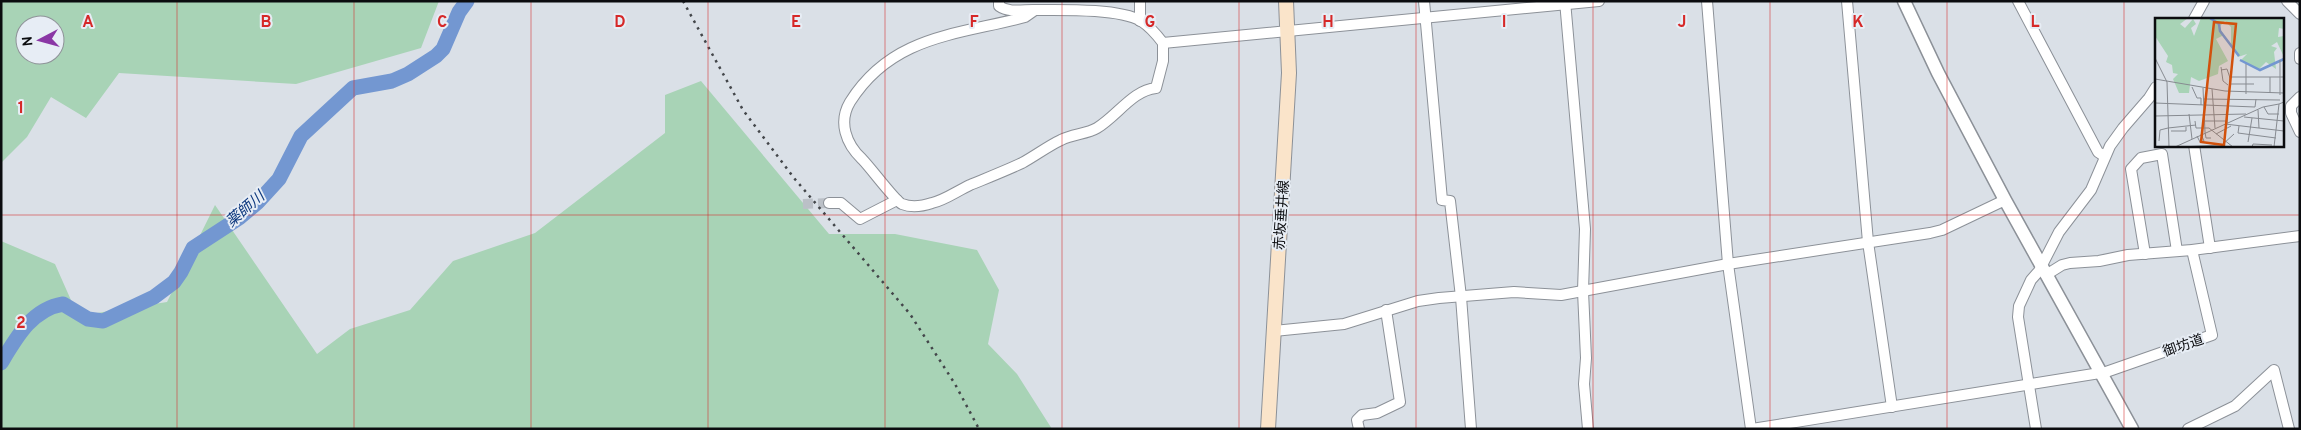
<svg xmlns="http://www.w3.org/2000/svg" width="2301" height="430" viewBox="0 0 2301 430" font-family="Overpass,'Noto Sans JP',sans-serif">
  <rect width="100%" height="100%" fill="#dae0e7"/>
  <g fill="#a8d3b6" fill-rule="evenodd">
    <path d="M1,1H439L421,48L296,84L119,73L86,118L51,97L27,137L1,163ZM25,25H55V55H25Z"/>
    <polygon points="701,81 829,234 895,234 977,250 999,290 988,344 1017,374 1052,429 1,429 1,241 55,264 78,316 167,302 215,205 317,354 350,329 410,310 453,261 535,233 665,133 665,95"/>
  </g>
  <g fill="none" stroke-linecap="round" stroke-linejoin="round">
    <path stroke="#7397d1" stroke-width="15" d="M1,363C16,338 32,309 63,304L88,319L103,321L154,297L174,282L181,272L193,248L239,218L258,202L279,179L301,136L353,88L392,81L408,74L436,56L443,49L459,12L467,1"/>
    <polyline stroke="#bbc0c7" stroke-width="10" stroke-dasharray="10 5" stroke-linecap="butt" points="803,204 829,203"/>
    <g stroke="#8c9198" stroke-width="12">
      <g id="minor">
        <path d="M999,1V6C1009,13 1022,10 1033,10C1059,10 1119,8 1141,21C1149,26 1157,35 1163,43V61L1156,88C1133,90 1117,116 1097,128C1087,134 1072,134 1061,140C1048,146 1035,156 1022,163C1005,171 987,178 970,185C957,191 945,200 932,203C923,206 912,208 902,204C895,201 871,168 862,159C846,144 838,122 850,102C892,35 958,35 1025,17L1035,10"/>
        <polyline points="1140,1 1140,21"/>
        <polyline points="1424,1 1442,200 1450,201 1461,297 1471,429"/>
        <polyline points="1565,1 1585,229 1583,291 1586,358 1584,384 1588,429"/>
        <polyline points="1707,1 1728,264 1751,429"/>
        <polyline points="1847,1 1868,242 1892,407"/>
        <polyline points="2018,1 2098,152 2104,156"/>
        <polyline points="2287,1 2300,14"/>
        <polyline points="2194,19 2204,1"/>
        <polyline points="1163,43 1599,1"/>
        <polyline points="2300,53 2300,59"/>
        <polyline points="2300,97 2291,106 2291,113 2300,132"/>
        <polyline points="2194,145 2210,248"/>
        <polyline points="829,203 841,203 860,219 897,200"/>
        <polyline points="2145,254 2131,169 2141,158 2162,154 2177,251"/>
        <polyline points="2046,275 2062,265 2070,263 2099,261 2128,255 2192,250 2300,236"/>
        <polyline points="1274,331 1344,324 1418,301 1439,298 1514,292 1561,295 1728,264 1930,233 1942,230 2005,200"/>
        <polyline points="1359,429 1357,420 1362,415 1377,413 1400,402 1386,310"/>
        <polyline points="1752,429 2106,372 2212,335 2192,250"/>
        <polyline points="2036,429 2018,317 2019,306 2031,280 2039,271 2059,232 2091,190 2110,146 2123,128 2149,98 2156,87"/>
        <polyline points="2188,429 2235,406 2274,370 2289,429"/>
      </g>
    </g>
    <g stroke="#8c9198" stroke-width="15">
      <polyline id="tertiary" points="1904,1 1938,73 2005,200 2132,429"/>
    </g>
    <g stroke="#8c9198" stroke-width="16">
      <polyline id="secondary" points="1268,429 1289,73 1286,1"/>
    </g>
    <use href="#minor" stroke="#fff" stroke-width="10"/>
    <use href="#tertiary" stroke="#fff" stroke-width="12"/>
    <use href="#secondary" stroke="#fae4ca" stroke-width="14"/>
    <polyline stroke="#43464a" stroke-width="2.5" stroke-dasharray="2.5 5" stroke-linecap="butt" points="683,1 743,110 794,178 910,314 955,384 979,429"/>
  </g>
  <path fill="none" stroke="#d62828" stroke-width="1" stroke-opacity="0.55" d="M177,1V429M354,1V429M531,1V429M708,1V429M885,1V429M1062,1V429M1239,1V429M1416,1V429M1593,1V429M1770,1V429M1947,1V429M2124,1V429M1,215H2300"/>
  <g text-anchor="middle" stroke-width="4" stroke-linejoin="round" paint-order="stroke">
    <g font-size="14" fill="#0b0c0f" stroke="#e7edf5">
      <text transform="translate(1281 215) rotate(-86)" y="5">赤坂垂井線</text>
      <text transform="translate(2183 345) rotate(-19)" y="5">御坊道</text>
    </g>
    <g font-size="15" font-style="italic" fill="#0e397e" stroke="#e7edf5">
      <text transform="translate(245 209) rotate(-41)" y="5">薬師川</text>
    </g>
  </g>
  <g transform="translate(2155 18)">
    <rect width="129" height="129" fill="#dae0e7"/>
    <path d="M0,0H33L25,6L30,10L38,1L41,6L36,10L39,18L46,0H129V11L124,10L123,19L129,18V39L122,24L116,28L122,30L119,34L121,51L111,44L104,51L86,42L92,36L83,39L76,28V9L70,3L64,9L69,17L61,21L73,43L64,48L63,56L44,63L36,59L34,75H24L18,61L23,56L18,55L17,47L11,44L13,38L0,18Z" fill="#a8d3b6"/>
    <path fill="none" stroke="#7397d1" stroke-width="2.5" d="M55,0L64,6L65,13L84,38M85,42L105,52L129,41"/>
    <path fill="none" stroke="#878b91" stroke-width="1" d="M0,40L12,64M125,42V77M66,49L68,63L73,67M66,52L72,51L75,60M0,61L70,73L129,75M12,64L14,129M74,66H99M37,69L42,80H46V87M48,70L50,114L51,120H56M57,71L60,110M115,75V59M91,76V46M49,81L125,82M0,85L100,89L101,81M109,89L113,96H124M103,92L104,110M34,96L37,121M0,98L91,96M89,99L129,103M40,103L41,110H54L78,129M49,103H72M72,105L75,59H129M70,106L129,113M84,108L83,115L121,120M13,110L41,107M16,113H31V109M61,116L76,108M42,118L45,124L49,123L46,116M4,123L5,112L13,110M93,124L97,100M20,129L108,89L124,86M24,129L67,127L79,116M97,129L98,126L117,127M119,129L124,86L129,84"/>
    <path fill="#d2510c" fill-opacity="0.15" stroke="#d2510c" stroke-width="2.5" d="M59,4L81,6L69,127L46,124Z"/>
    <rect width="129" height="129" fill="none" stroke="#0b0c0f" stroke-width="2.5"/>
  </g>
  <g font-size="16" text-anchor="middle" font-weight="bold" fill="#d62828" stroke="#e7edf5" stroke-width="4" stroke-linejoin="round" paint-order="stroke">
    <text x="88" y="27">A</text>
    <text x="266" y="27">B</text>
    <text x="442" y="27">C</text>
    <text x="620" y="27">D</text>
    <text x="796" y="27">E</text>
    <text x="974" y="27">F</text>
    <text x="1150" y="27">G</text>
    <text x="1328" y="27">H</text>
    <text x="1504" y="27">I</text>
    <text x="1682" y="27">J</text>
    <text x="1858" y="27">K</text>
    <text x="2035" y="27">L</text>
    <text x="21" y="113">1</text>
    <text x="21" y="328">2</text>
  </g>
  <rect width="2301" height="430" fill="none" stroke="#0b0c0f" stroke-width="5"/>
  <g transform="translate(40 40) rotate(264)"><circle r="24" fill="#e7edf5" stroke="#8f9399"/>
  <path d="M0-4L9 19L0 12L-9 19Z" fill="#8a37a5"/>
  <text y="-8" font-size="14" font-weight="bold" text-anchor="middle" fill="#0b0c0f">N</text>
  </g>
</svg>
